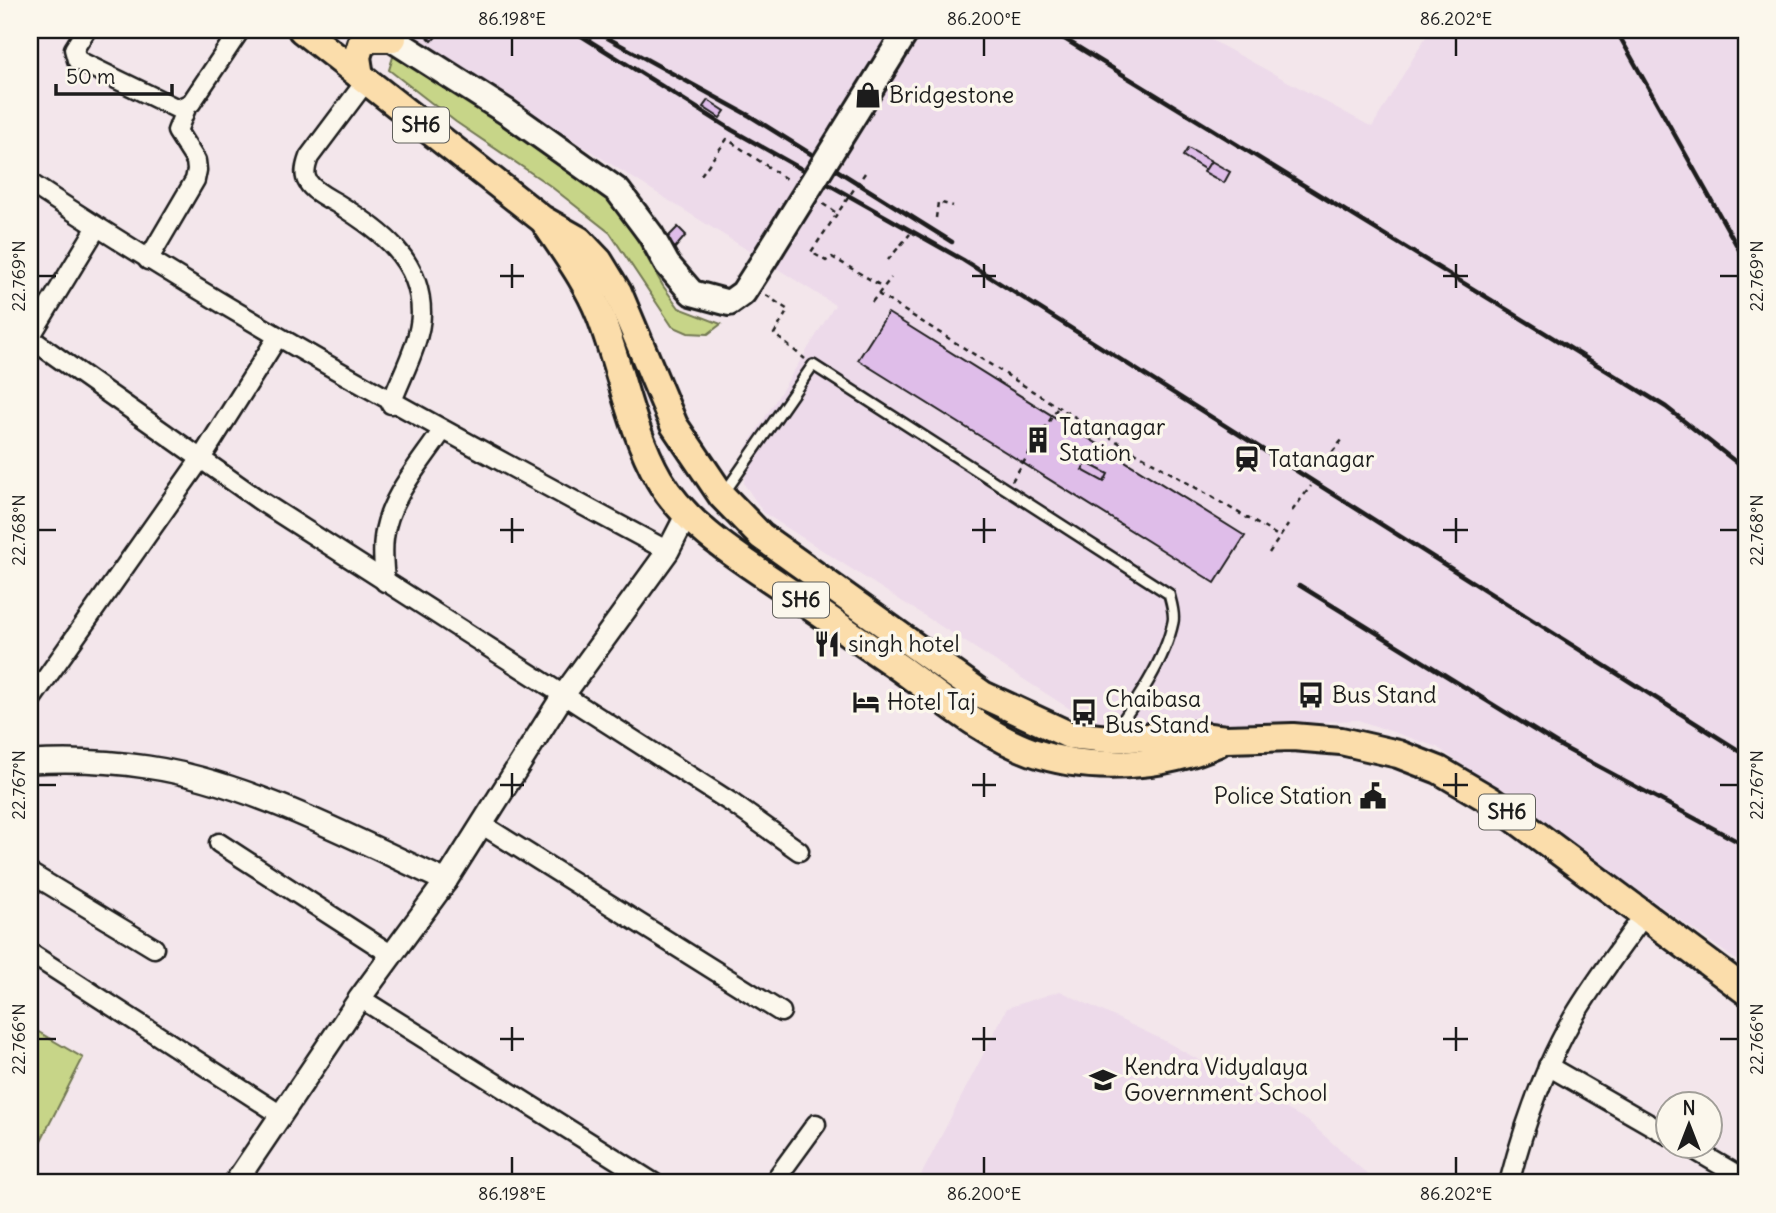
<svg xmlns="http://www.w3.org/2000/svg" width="1776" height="1213" viewBox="0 0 1776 1213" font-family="Delius,sans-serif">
  <rect width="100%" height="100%" fill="#f3e6eb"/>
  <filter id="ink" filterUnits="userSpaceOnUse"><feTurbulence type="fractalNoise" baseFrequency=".0143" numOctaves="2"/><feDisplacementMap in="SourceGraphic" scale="14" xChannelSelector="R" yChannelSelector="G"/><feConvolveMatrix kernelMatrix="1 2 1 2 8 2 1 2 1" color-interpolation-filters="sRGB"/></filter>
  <g filter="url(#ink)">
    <g fill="#eddaea">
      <polygon points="398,30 1193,30 1372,127 1430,30 1746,30 1746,967 1437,747 1358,720 1169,729 1092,723 764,513 744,484 746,448 835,305"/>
      <polygon points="1060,991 1163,1040 1308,1121 1377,1183 917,1183 1007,1008"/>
    </g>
    <g fill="#c7d588" stroke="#727852" stroke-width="2">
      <polygon points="406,56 563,163 617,204 663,286 679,308 721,324 708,334 688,333 672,326 610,233 549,185 456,122 389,70 393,57"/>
      <polygon points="30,1027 83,1058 30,1162"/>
    </g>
    <g fill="#dfbde9" stroke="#1c1c1c" stroke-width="2">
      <polygon points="420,30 442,30 432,41"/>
      <polygon points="708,100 725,111 720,118 703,107"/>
      <polygon points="1188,148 1211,161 1206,170 1183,156"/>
      <polygon points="1211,161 1230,172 1224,183 1204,172"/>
      <polygon points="678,227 686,235 675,248 666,239"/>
      <polygon points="888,313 1245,536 1215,583 858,360"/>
      <polygon points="1087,463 1108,474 1104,482 1082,470"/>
    </g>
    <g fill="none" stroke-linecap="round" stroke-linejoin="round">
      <g stroke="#1c1c1c" stroke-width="14">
        <path id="service" d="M725,492L813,365L1169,594C1171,602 1175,614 1173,622C1165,661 1136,702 1113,734"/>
      </g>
      <g stroke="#1c1c1c" stroke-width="23">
        <g id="minor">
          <polyline points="86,30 74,49 77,60 178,109 191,103 240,30"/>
          <path d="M366,81L309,157C306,165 303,175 308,182C314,192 328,198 338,204C380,230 421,259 421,313C421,342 401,376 391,404"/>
          <path d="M30,183C235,319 451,435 668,551"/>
          <polyline points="148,260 195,180 197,170 196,161 177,131 186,108"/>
          <polyline points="30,337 97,227"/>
          <polyline points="30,338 262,502 732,803 799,851"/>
          <path d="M385,582C384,568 382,552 384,538C388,499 421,463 442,431"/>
          <polyline points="30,701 200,460 277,338"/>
          <polyline points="481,824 781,1012"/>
          <polyline points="219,843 392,955"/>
          <polyline points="30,873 154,948"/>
          <polyline points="30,953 281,1115"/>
          <polyline points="360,998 654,1183"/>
          <polyline points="1548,1066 1668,1135"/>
          <polyline points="1688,1146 1746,1180"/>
          <polyline points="773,1183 816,1124"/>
          <path d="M1509,1183C1524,1125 1543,1070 1573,1018C1594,982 1620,949 1644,915"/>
        </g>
      </g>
      <g stroke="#1c1c1c" stroke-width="26">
        <g id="tertiary">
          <path d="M30,762C69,760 108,761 147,767C246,781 355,839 446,881"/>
          <polyline points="235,1183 360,998 446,881 562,697 668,551 687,514"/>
        </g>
      </g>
      <g stroke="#1c1c1c" stroke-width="30">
        <polyline id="secondary" points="378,30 507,112 618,191 651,235 667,264 692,293 729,303 743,293 766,257"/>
      </g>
      <g stroke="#1c1c1c" stroke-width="32">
        <g id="primary">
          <polyline points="302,30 542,219 579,240 599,261 618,292 674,425 722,496 761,536 983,695 1069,735 1109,739 1192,735 1226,739 1293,737 1341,741 1398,754 1439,770 1490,800 1746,991"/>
          <polyline points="360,76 357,57 361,44 372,38 393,38"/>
          <path d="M546,224C566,254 587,282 600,315C621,369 630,428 659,479C687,527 741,559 785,589C821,614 858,639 894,664C937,694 982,734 1032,752C1089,772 1163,768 1218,743"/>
        </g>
      </g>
      <g stroke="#1c1c1c" stroke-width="2.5" stroke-dasharray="5 5" stroke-linecap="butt">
        <polyline points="865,173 811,252 826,261 832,257 883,287"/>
        <polyline points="701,175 727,139 789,181"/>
        <polyline points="823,204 835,212"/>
        <polyline points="936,218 938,202 953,206"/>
        <polyline points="888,260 910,234"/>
        <polyline points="878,294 1058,407 1280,537"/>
        <polyline points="766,295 788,310 774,334 805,359"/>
        <polyline points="872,302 891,278"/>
        <polyline points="1326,460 1342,440"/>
        <polyline points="1012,481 1058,407"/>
        <polyline points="1292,511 1311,486"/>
        <polyline points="1269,553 1288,525"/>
      </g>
      <use href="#service" stroke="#fbf7ec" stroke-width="9"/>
      <use href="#minor" stroke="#fbf7ec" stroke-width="18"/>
      <use href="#tertiary" stroke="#fbf7ec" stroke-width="21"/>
      <use href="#secondary" stroke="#fbf7ec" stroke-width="24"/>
      <use href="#primary" stroke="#fbddab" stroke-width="26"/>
      <g stroke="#1c1c1c" stroke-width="4.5">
        <polyline points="572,30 732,130 963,260 1746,755"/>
        <polyline points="593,30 750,116 952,242"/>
        <polyline points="1050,30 1666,407 1746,470"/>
        <polyline points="1616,30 1746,262"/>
        <polyline points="1299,585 1557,744 1746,846"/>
      </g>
      <g stroke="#1c1c1c" stroke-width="30" stroke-linecap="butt">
        <polyline id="secondary-bridge" points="766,257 907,30"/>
      </g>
      <use href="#secondary-bridge" stroke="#fbf7ec" stroke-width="24"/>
    </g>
  </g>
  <path fill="none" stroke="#1c1c1c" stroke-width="2.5" d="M512,38V56M984,38V56M1456,38V56M512,264V288M984,264V288M1456,264V288M38,276H56M500,276H524M972,276H996M1443,276H1468M1720,276H1738M512,518V543M984,518V543M1456,518V543M38,530H56M500,530H524M972,530H996M1443,530H1468M1720,530H1738M512,773V797M984,773V797M1456,773V797M38,785H56M500,785H524M972,785H996M1443,785H1468M1720,785H1738M512,1027V1051M984,1027V1051M1456,1027V1051M38,1039H56M500,1039H524M972,1039H996M1443,1039H1468M1720,1039H1738M512,1157V1174M984,1157V1174M1456,1157V1174"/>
  <defs>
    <g id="shop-bare" transform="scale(2.1)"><path d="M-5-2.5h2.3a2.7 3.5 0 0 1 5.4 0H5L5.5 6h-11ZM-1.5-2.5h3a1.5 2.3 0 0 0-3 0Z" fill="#1c1c1c" stroke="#fbf7ec" stroke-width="2.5" paint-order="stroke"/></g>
    <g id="building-bare" transform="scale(2.1)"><path d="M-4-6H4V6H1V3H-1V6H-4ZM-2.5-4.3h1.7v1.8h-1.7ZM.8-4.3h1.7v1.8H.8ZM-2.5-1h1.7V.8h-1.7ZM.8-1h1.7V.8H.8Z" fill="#1c1c1c" stroke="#fbf7ec" stroke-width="2.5" paint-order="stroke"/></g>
    <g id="station-bare" transform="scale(2.1)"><path d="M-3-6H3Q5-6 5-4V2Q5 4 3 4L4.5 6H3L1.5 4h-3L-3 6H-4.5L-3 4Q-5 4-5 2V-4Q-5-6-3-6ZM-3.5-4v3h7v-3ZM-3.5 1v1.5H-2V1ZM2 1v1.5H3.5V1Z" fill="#1c1c1c" stroke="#fbf7ec" stroke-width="2.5" paint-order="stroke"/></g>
    <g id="restaurant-bare" transform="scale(2.1)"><path d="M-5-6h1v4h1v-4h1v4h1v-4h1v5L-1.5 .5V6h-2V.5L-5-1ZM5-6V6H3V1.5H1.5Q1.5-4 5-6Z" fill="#1c1c1c" stroke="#fbf7ec" stroke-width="2.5" paint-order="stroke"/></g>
    <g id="bus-bare" transform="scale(2.1)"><path d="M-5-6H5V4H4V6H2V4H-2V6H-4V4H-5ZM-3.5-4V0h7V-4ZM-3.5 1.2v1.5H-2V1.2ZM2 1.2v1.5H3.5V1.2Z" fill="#1c1c1c" stroke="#fbf7ec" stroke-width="2.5" paint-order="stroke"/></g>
    <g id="hotel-bare" transform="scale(2.1)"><path d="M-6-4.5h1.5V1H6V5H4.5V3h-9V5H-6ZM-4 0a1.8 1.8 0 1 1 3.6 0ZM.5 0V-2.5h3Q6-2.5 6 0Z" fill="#1c1c1c" stroke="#fbf7ec" stroke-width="2.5" paint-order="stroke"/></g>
    <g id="civic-bare" transform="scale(2.1)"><path d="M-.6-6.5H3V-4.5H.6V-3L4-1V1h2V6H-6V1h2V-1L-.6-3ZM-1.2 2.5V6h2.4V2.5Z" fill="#1c1c1c" stroke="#fbf7ec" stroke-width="2.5" paint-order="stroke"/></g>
    <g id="school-bare" transform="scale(2.1)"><path d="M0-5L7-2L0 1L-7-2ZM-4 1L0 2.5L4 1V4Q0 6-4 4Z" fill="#1c1c1c" stroke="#fbf7ec" stroke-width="2.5" paint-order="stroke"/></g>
  </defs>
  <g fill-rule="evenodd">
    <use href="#shop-bare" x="868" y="95"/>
    <use href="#building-bare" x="1038" y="440"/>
    <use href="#station-bare" x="1247" y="459"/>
    <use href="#restaurant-bare" x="827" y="644"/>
    <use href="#bus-bare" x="1311" y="695"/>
    <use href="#hotel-bare" x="866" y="702"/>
    <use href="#bus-bare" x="1084" y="712"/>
    <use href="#civic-bare" x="1373" y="796"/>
    <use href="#school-bare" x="1103" y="1080"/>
  </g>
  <g text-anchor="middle" stroke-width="7" stroke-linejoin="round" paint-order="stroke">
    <g fill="#fbf7ec" stroke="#5f5e5a" stroke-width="2">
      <rect x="393" y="107.5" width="56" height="35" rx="5"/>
      <rect x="773" y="582.5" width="56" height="35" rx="5"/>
      <rect x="1479" y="794.5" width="56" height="35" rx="5"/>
    </g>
    <g font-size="21" font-weight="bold" fill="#1c1c1c">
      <text x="421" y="132">SH6</text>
      <text x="801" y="607">SH6</text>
      <text x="1507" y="819">SH6</text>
    </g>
    <g font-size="23" fill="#1c1c1c" stroke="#fbf7ec" text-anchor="start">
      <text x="889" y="103">Bridgestone</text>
      <text x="1059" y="435">Tatanagar<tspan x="1059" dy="26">Station</tspan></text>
      <text x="1268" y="467">Tatanagar</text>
      <text x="848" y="652">singh hotel</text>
      <text x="1332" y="703">Bus Stand</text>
      <text x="1105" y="707">Chaibasa<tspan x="1105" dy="26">Bus Stand</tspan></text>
      <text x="887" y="710">Hotel Taj</text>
      <text x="1352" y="804" text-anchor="end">Police Station</text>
      <text x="1124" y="1075">Kendra Vidyalaya<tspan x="1124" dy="26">Government School</tspan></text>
    </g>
  </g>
  <rect width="1776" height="1213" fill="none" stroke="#fbf7ec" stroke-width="77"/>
  <g transform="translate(1689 1125)"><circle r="33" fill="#fbf7ec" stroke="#a29f99" stroke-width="2"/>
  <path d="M0-5L12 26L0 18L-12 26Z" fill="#1c1c1c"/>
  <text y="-10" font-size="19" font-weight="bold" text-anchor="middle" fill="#1c1c1c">N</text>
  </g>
  <path d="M56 84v10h116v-10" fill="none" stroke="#1c1c1c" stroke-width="3.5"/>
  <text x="66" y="84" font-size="21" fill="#1c1c1c" stroke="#fbf7ec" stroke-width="5" paint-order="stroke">50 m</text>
  <rect x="38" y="38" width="1700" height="1136" fill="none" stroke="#1c1c1c" stroke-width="2.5"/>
  <g font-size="18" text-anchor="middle" fill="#1c1c1c">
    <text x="512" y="25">86.198°E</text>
    <text x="984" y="25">86.200°E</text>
    <text x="1456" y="25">86.202°E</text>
    <text transform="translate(19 276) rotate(-90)" y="6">22.769°N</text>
    <text transform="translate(1757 276) rotate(-90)" y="6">22.769°N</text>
    <text transform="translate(19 530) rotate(-90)" y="6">22.768°N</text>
    <text transform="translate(1757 530) rotate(-90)" y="6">22.768°N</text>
    <text transform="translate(19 785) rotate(-90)" y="6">22.767°N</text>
    <text transform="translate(1757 785) rotate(-90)" y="6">22.767°N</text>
    <text transform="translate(19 1039) rotate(-90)" y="6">22.766°N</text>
    <text transform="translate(1757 1039) rotate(-90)" y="6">22.766°N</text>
    <text x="512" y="1200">86.198°E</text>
    <text x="984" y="1200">86.200°E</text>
    <text x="1456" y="1200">86.202°E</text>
  </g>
</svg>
